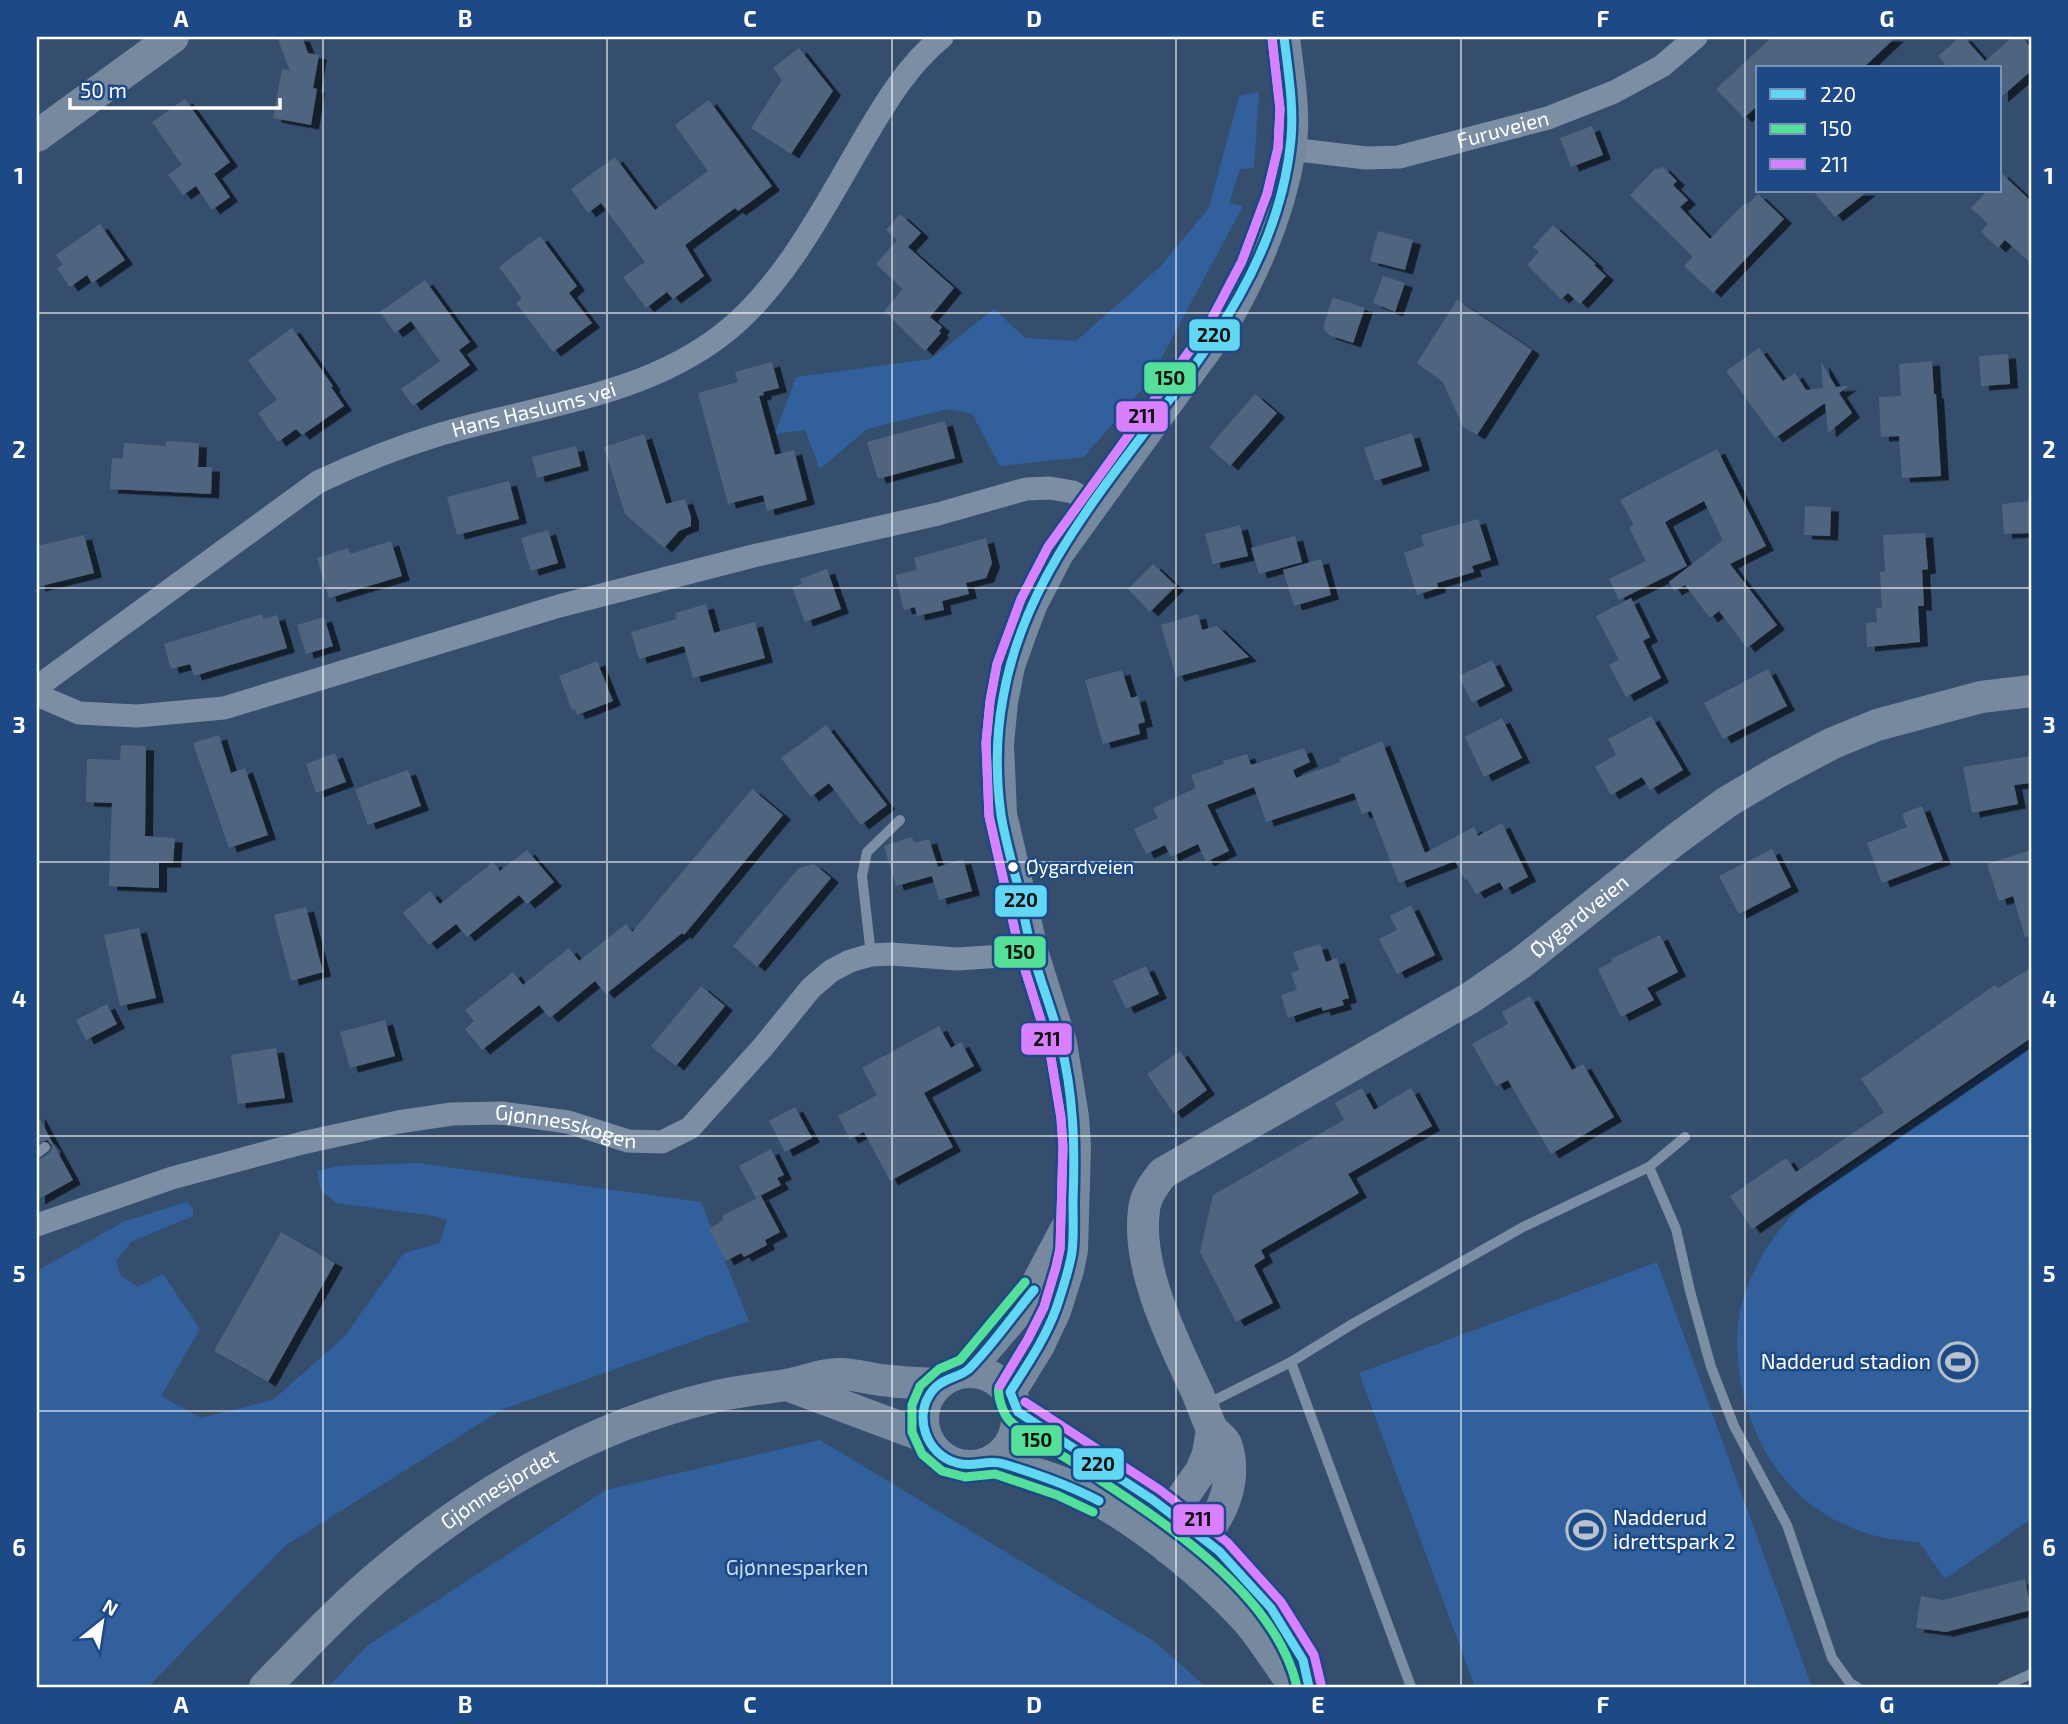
<svg xmlns="http://www.w3.org/2000/svg" width="2068" height="1724" viewBox="0 0 2068 1724" font-family="'Exo 2',sans-serif">
  <defs>
    <filter id="shadow"><feDropShadow dx="8" dy="4.5" stdDeviation="0" flood-color="#0009"/></filter>
  </defs>
  <rect width="100%" height="100%" fill="#354e6e"/>
  <g fill="#31609d">
    <polygon points="1259,92 1254,168 1240,169 1229,203 1243,206 1149,381 1084,457 1000,466 972,414 948,409 867,429 820,469 805,430 775,434 796,377 931,359 994,309 1025,338 1076,341 1160,267 1209,208 1239,96"/>
    <path d="M2031,1040V1519L1945,1579L1919,1542C1831,1539 1765,1483 1744,1397C1737,1368 1734,1336 1741,1307C1753,1259 1783,1220 1819,1188Z"/>
    <polygon points="418,1163 701,1202 749,1321 501,1410 285,1546 148,1687 37,1687 37,1271 125,1221 187,1202 193,1209 193,1216 131,1242 116,1261 121,1276 138,1287 163,1274 200,1329 161,1396 201,1418 273,1400 344,1337 404,1253 440,1243 447,1220 429,1215 336,1203 321,1190 317,1171 337,1166"/>
    <polygon points="1657,1262 1812,1687 1475,1687 1359,1373"/>
    <polygon points="820,1440 1155,1642 1206,1687 328,1687 367,1646 606,1490"/>
  </g>
  <g fill="#50657f" filter="url(#shadow)">
    <polygon points="277,37 302,37 308,53 319,55 313,88 317,89 311,125 273,118 282,69 290,71"/>
    <polygon points="1772,37 1896,37 1863,68 1758,68 1758,105 1744,118 1716,89"/>
    <polygon points="1960,37 1964,37 1985,61 2013,37 2022,37 2031,48 2031,71 2000,98 2000,68 1948,68 1938,56"/>
    <polygon points="799,48 833,91 791,154 751,128 782,80 773,68"/>
    <polygon points="185,99 230,162 214,174 230,197 212,210 196,186 183,195 168,175 182,165 152,122"/>
    <polygon points="709,100 772,186 738,211 735,208 685,245 704,276 673,299 667,292 646,308 623,277 645,262 601,203 588,213 571,189 615,157 655,210 708,171 675,125"/>
    <polygon points="1592,126 1603,155 1571,167 1560,138"/>
    <polygon points="1662,166 1677,181 1673,185 1688,200 1680,207 1710,239 1745,203 1747,205 1758,194 1784,219 1713,293 1684,266 1693,257 1630,195 1656,168 1658,170"/>
    <polygon points="2000,172 2031,201 2031,263 2005,240 1998,248 1981,232 1988,224 1971,208 1987,191 2000,191"/>
    <polygon points="1813,191 1868,191 1835,217"/>
    <polygon points="900,214 921,233 908,247 954,288 930,317 942,327 939,331 941,333 925,351 884,311 903,289 876,264 897,240 886,230"/>
    <polygon points="100,224 125,260 92,283 87,275 70,287 57,268 63,265 56,255"/>
    <polygon points="1553,225 1596,264 1594,265 1606,276 1580,304 1568,293 1561,299 1527,265 1539,252 1533,247"/>
    <polygon points="1378,231 1413,240 1405,270 1370,261"/>
    <polygon points="540,236 577,286 569,293 592,323 553,352 516,303 522,298 499,267"/>
    <polygon points="1383,276 1405,283 1395,312 1373,303"/>
    <polygon points="425,280 470,342 459,350 470,365 413,406 401,389 440,361 411,321 395,333 380,312"/>
    <polygon points="1335,298 1365,308 1353,343 1329,335 1323,328 1332,299"/>
    <polygon points="1457,300 1532,350 1477,435 1463,427 1443,382 1417,363"/>
    <polygon points="292,328 333,386 331,387 344,406 302,435 296,429 278,442 258,413 277,400 248,360"/>
    <polygon points="1759,348 1783,381 1795,373 1806,390 1823,388 1821,362 1836,387 1849,386 1839,393 1852,413 1828,433 1825,403 1775,438 1726,371"/>
    <polygon points="2008,354 2010,384 1981,386 1979,356"/>
    <polygon points="1932,361 1934,394 1936,394 1941,476 1902,478 1899,436 1881,437 1879,397 1901,396 1899,364"/>
    <polygon points="772,362 779,388 763,392 764,395 759,396 775,455 794,450 807,500 767,511 763,495 728,504 698,393 738,382 735,372"/>
    <polygon points="1255,394 1277,413 1230,466 1209,447"/>
    <polygon points="945,421 955,458 878,479 867,442"/>
    <polygon points="1412,433 1422,466 1375,481 1364,448"/>
    <polygon points="644,434 666,504 685,499 691,517 691,526 679,531 664,548 625,514 604,447"/>
    <polygon points="166,441 199,443 198,467 212,467 211,494 110,489 112,458 123,459 124,443 166,446"/>
    <polygon points="576,446 581,466 537,478 532,457"/>
    <polygon points="1717,449 1766,546 1730,564 1777,625 1747,648 1719,611 1710,618 1685,585 1674,591 1669,582 1723,540 1704,501 1665,522 1687,566 1619,600 1609,579 1646,561 1629,527 1634,525 1620,500"/>
    <polygon points="509,481 519,519 457,535 447,497"/>
    <polygon points="2031,501 2031,533 2004,534 2002,504"/>
    <polygon points="1805,506 1831,507 1830,536 1804,535"/>
    <polygon points="1478,519 1491,560 1472,566 1474,572 1437,583 1438,588 1417,595 1404,553 1424,546 1421,535"/>
    <polygon points="1240,525 1248,556 1213,564 1205,534"/>
    <polygon points="548,530 558,563 531,571 521,538"/>
    <polygon points="1925,533 1928,569 1922,570 1924,606 1918,606 1920,642 1867,647 1866,623 1877,622 1876,608 1882,608 1880,572 1885,571 1883,535"/>
    <polygon points="84,535 94,573 37,587 37,546"/>
    <polygon points="1295,536 1302,562 1259,574 1251,548"/>
    <polygon points="986,538 992,563 986,578 966,583 969,594 942,601 944,610 917,616 915,607 904,610 895,575 917,570 914,558"/>
    <polygon points="391,541 402,576 329,598 317,558 348,548 350,554"/>
    <polygon points="1321,559 1331,595 1294,606 1283,570"/>
    <polygon points="1153,564 1176,586 1150,612 1128,589"/>
    <polygon points="827,569 841,609 805,622 792,587 802,584 800,579"/>
    <polygon points="1631,598 1650,637 1643,641 1661,678 1626,697 1609,665 1619,660 1596,616"/>
    <polygon points="706,604 714,633 755,622 765,658 693,678 684,646 639,659 631,632 677,619 675,613"/>
    <polygon points="262,614 263,619 277,615 287,648 194,676 190,664 171,669 164,644"/>
    <polygon points="1198,614 1202,630 1217,626 1249,657 1176,677 1161,625"/>
    <polygon points="324,617 333,646 306,654 297,625"/>
    <polygon points="1492,660 1505,686 1472,703 1459,676"/>
    <polygon points="597,661 613,701 577,715 575,709 572,710 559,676"/>
    <polygon points="1768,669 1787,706 1723,739 1704,703"/>
    <polygon points="1122,670 1131,698 1138,696 1145,722 1138,724 1140,734 1103,744 1085,680"/>
    <polygon points="1651,716 1683,770 1650,790 1642,777 1611,795 1595,767 1616,755 1608,739"/>
    <polygon points="1502,718 1522,758 1484,777 1465,737"/>
    <polygon points="826,725 887,805 861,825 829,783 811,797 781,758"/>
    <polygon points="219,735 231,773 245,768 268,835 229,848 193,743"/>
    <polygon points="1382,741 1425,853 1474,827 1478,836 1502,823 1528,877 1504,890 1500,882 1476,894 1467,879 1465,880 1455,861 1399,883 1371,811 1362,814 1354,793 1266,822 1254,787 1207,805 1229,851 1206,862 1198,844 1171,857 1165,845 1146,854 1134,829 1158,818 1153,808 1196,788 1191,775 1224,764 1223,761 1247,754 1251,765 1304,748 1310,762 1293,770 1296,778 1341,762 1339,759"/>
    <polygon points="121,745 146,746 145,836 175,838 173,863 159,863 159,888 109,886 112,803 86,802 87,759 120,760"/>
    <polygon points="335,753 346,782 316,793 306,764"/>
    <polygon points="2031,756 2031,783 2014,785 2018,804 1972,813 1963,767"/>
    <polygon points="408,770 421,806 368,825 355,789"/>
    <polygon points="752,789 783,815 684,935 682,933 606,994 595,981 550,1018 539,1005 482,1050 465,1029 474,1021 465,1010 513,972 523,985 569,948 579,961 626,924 632,932"/>
    <polygon points="1922,806 1943,860 1882,883 1867,843 1907,827 1902,814"/>
    <polygon points="912,837 914,843 929,839 938,867 963,859 972,891 939,900 932,876 896,886 884,846"/>
    <polygon points="1772,849 1791,887 1739,914 1719,876"/>
    <polygon points="527,850 554,882 527,904 519,895 467,937 456,924 429,945 403,913 430,891 440,904 493,862 500,871"/>
    <polygon points="2031,850 2031,936 2025,937 2013,896 1999,901 1987,864"/>
    <polygon points="814,864 831,878 757,967 733,946 799,868"/>
    <polygon points="1411,905 1435,955 1397,974 1379,939 1397,930 1390,916"/>
    <polygon points="306,907 323,972 291,981 274,915"/>
    <polygon points="139,928 156,998 120,1006 104,935"/>
    <polygon points="1660,935 1678,972 1647,988 1654,1000 1621,1017 1598,969 1612,962 1611,959"/>
    <polygon points="1320,944 1326,962 1337,958 1349,998 1342,1000 1344,1005 1323,1011 1321,1007 1288,1018 1281,995 1297,990 1291,973 1299,970 1293,952"/>
    <polygon points="1146,966 1159,994 1126,1009 1113,981"/>
    <polygon points="2031,968 2031,1038 1752,1229 1730,1196 1786,1158 1796,1172 1884,1112 1861,1079 1995,985 1998,988"/>
    <polygon points="701,986 725,1006 676,1066 651,1046"/>
    <polygon points="1530,996 1572,1070 1583,1064 1614,1117 1551,1154 1508,1080 1496,1086 1472,1044 1508,1024 1502,1012"/>
    <polygon points="107,1004 117,1024 86,1040 76,1020"/>
    <polygon points="385,1020 395,1056 350,1068 340,1032"/>
    <polygon points="939,1026 951,1048 961,1042 974,1066 924,1093 953,1147 890,1181 864,1132 850,1139 838,1116 877,1095 862,1068"/>
    <polygon points="276,1048 285,1098 238,1104 231,1055"/>
    <polygon points="1180,1051 1207,1090 1174,1114 1147,1074"/>
    <polygon points="1362,1088 1374,1110 1411,1088 1432,1126 1348,1174 1359,1193 1261,1250 1265,1258 1254,1265 1273,1303 1236,1322 1200,1252 1213,1195 1344,1120 1335,1103"/>
    <polygon points="795,1107 812,1138 785,1152 769,1121"/>
    <polygon points="37,1114 73,1180 37,1200 37,1161 50,1153 53,1147 47,1140 37,1143"/>
    <polygon points="771,1149 784,1175 777,1178 781,1185 756,1198 739,1166"/>
    <polygon points="761,1196 780,1232 765,1240 767,1245 744,1257 741,1253 726,1261 709,1229 724,1220 722,1216"/>
    <polygon points="281,1232 335,1263 268,1382 214,1351"/>
    <polygon points="2025,1579 2031,1610 1946,1632 1916,1628 1921,1596 1943,1600"/>
  </g>
  <g fill="none" stroke-linecap="round" stroke-linejoin="round">
    <g stroke="#7c8ea4" stroke-width="10">
      <polyline points="871,955 862,876 867,852 900,820"/>
      <polyline points="37,1153 45,1147"/>
      <polyline points="1649,1167 1685,1137"/>
      <polyline points="1291,1362 1411,1687"/>
      <polyline points="1205,1405 1291,1362 1354,1323 1523,1227 1649,1167 1676,1229 1690,1291 1711,1367 1734,1426 1787,1525 1832,1658 1850,1683 1857,1687"/>
      <polyline points="2002,1687 2031,1674"/>
    </g>
    <g stroke="#7c8ea4" stroke-width="23">
      <path id="s1" d="M1290,149L1366,158L1399,157L1548,118L1614,92L1662,66L1696,37"/>
      <path id="s2" d="M37,687L318,482C358,463 398,447 441,434C536,406 642,397 723,334C780,290 822,212 857,151C881,110 905,67 942,37"/>
      <polyline points="37,695 79,713 137,716 224,708 559,606 753,556 938,514 1026,489 1050,488 1073,492 1092,504"/>
      <path id="s3" d="M37,1225L172,1178L302,1143L398,1122L452,1114L502,1113L568,1122L628,1141L662,1142L690,1128L763,1047L811,988L831,971L850,961L871,955L891,954L957,959L1033,954"/>
    </g>
    <g stroke="#77899f" stroke-width="32">
      <polyline points="37,136 173,37"/>
      <polyline points="967,1371 1030,1297 1066,1229"/>
      <circle cx="970" cy="1419" r="47"/>
      <polyline points="787,1385 926,1437"/>
      <path d="M1010,1392L1039,1345L1055,1311L1068,1270L1072,1250L1075,1147L1073,1117L1061,1043L1033,954L1001,814L998,744L1002,702L1009,666L1020,635L1032,603L1058,553L1219,331C1253,275 1279,215 1290,150C1296,114 1288,73 1284,37"/>
      <polyline points="1018,1412 1153,1500 1219,1551 1271,1608 1303,1660 1309,1687"/>
      <path id="s4" d="M1212,1430L1208,1454L1201,1471L1171,1514L1168,1548C1178,1545 1196,1542 1203,1535C1225,1512 1236,1477 1227,1447C1225,1438 1215,1435 1211,1427C1206,1416 1202,1404 1197,1392C1173,1341 1136,1267 1144,1210C1145,1196 1154,1184 1163,1173L1470,998L1521,963L1675,840L1727,802L1776,773L1833,743L1877,725L1981,697L2031,691"/>
      <path d="M993,1460C1018,1469 1045,1475 1070,1486C1129,1512 1201,1570 1245,1618C1264,1639 1278,1665 1296,1687"/>
      <path id="s5" d="M265,1687C304,1647 343,1605 387,1569C481,1490 592,1425 713,1397C737,1391 761,1389 786,1385C805,1382 823,1373 843,1374C859,1375 874,1380 890,1381C906,1383 922,1383 938,1384"/>
    </g>
    <g stroke="#1d4a86" stroke-width="14">
      <g id="bus-1">
        <path d="M1284,37C1288,71 1294,105 1291,139C1271,360 1039,485 1003,698C996,735 996,778 1001,815C1005,839 1012,863 1018,886C1023,910 1027,934 1034,958C1042,986 1053,1013 1060,1041C1074,1094 1075,1148 1073,1201C1073,1218 1074,1236 1072,1252C1069,1271 1062,1291 1056,1309C1045,1339 1027,1365 1010,1392L1018,1412L1153,1500L1219,1551L1271,1608L1303,1660L1309,1687"/>
        <path d="M1034,1290C1013,1315 992,1346 969,1369C959,1378 944,1377 933,1390C912,1415 926,1455 957,1463C973,1468 988,1459 1004,1464C1037,1474 1069,1485 1099,1501"/>
      </g>
    </g>
    <g stroke="#1d4a86" stroke-width="14">
      <g id="bus-2">
        <path d="M1272,38L1280,109L1278,148L1267,194L1242,261L1209,324L1048,547L1021,599L997,664L990,701L986,743L989,816L1021,957L1049,1046L1061,1118L1063,1147L1060,1249L1056,1267L1044,1307L1028,1339L999,1387C997,1396 1003,1414 1010,1421C1024,1435 1059,1453 1077,1465C1155,1516 1275,1590 1297,1687"/>
        <polyline points="1025,1282 960,1360 939,1369 920,1386 912,1405 912,1432 922,1454 942,1471 965,1477 995,1474 1057,1495 1093,1512"/>
      </g>
    </g>
    <g stroke="#1d4a86" stroke-width="14">
      <g id="bus-3">
        <polyline points="1000,1386 1028,1339 1044,1307 1056,1267 1060,1249 1063,1147 1061,1118 1049,1046 1021,957 989,816 986,743 990,701 997,664 1021,599 1048,547 1209,324 1242,261 1267,194 1278,148 1280,109 1272,38"/>
        <polyline points="1025,1402 1160,1490 1227,1542 1281,1602 1314,1655 1321,1684"/>
      </g>
    </g>
    <use href="#bus-1" stroke="#60d8f3" stroke-width="9"/>
    <use href="#bus-2" stroke="#53e098" stroke-width="9"/>
    <use href="#bus-3" stroke="#d880ff" stroke-width="9"/>
  </g>
  <path fill="none" stroke="#fff" stroke-width="2" stroke-opacity="0.55" d="M323,37V1687M607,37V1687M892,37V1687M1176,37V1687M1461,37V1687M1745,37V1687M37,313H2031M37,588H2031M37,862H2031M37,1136H2031M37,1411H2031"/>
  <defs>
    <g id="stadium-ring" transform="scale(2.0125)"><circle r="9.5" fill="#1d4a86" stroke="#b8c1cc" stroke-width="1.5"/><path d="M0-5a6.5 5 0 1 0 0 10a6.5 5 0 1 0 0-10ZM-3.5-1.8h7v3.6h-7Z" fill="#b8c1cc"/></g>
  </defs>
  <g fill-rule="evenodd">
    <use href="#stadium-ring" x="1958" y="1362"/>
    <use href="#stadium-ring" x="1586" y="1530"/>
  </g>
  <circle fill="#fff" stroke="#1d4a86" stroke-width="2.5" cx="1013" cy="867" r="6"/>
  <g text-anchor="middle" stroke-width="5" stroke-linejoin="round" paint-order="stroke">
    <g font-size="19" fill="#fff" stroke="#1d4a86" text-anchor="start">
      <text x="1026" y="874">Øygardveien</text>
    </g>
    <g font-size="21" fill="#fff" stroke="#1d4a86">
      <text dy="7" stroke="none"><textPath href="#s1" startOffset="217">Furuveien</textPath></text>
      <text dy="7" stroke="none"><textPath href="#s2" startOffset="576">Hans Haslums vei</textPath></text>
      <text dy="7" stroke="none"><textPath href="#s4" startOffset="1050">Øygardveien</textPath></text>
      <text dy="7" stroke="none"><textPath href="#s3" startOffset="546">Gjønnesskogen</textPath></text>
      <text dy="7" stroke="none"><textPath href="#s5" startOffset="308">Gjønnesjordet</textPath></text>
    </g>
    <g font-size="21" fill="#fff" stroke="#1d4a86" text-anchor="end">
      <text x="1931" y="1369">Nadderud stadion</text>
      <text x="1613" y="1525" text-anchor="start">Nadderud<tspan x="1613" dy="24">idrettspark 2</tspan></text>
    </g>
    <g font-size="21" fill="#cadef8" stroke="#1d4a86">
      <text x="797" y="1575">Gjønnesparken</text>
    </g>
  </g>
  <g stroke="#1d4a86" stroke-width="2.5">
    <rect x="1188" y="318" width="53" height="34" rx="7" fill="#60d8f3"/>
    <rect x="1143" y="361" width="54" height="34" rx="7" fill="#53e098"/>
    <rect x="1115" y="400" width="54" height="33" rx="7" fill="#d880ff"/>
    <rect x="994" y="884" width="54" height="34" rx="7" fill="#60d8f3"/>
    <rect x="993" y="935" width="54" height="34" rx="7" fill="#53e098"/>
    <rect x="1020" y="1022" width="53" height="34" rx="7" fill="#d880ff"/>
    <rect x="1010" y="1424" width="53" height="33" rx="7" fill="#53e098"/>
    <rect x="1072" y="1447" width="53" height="34" rx="7" fill="#60d8f3"/>
    <rect x="1172" y="1503" width="53" height="33" rx="7" fill="#d880ff"/>
  </g>
  <g font-size="19" text-anchor="middle" font-weight="bold" fill="#111">
    <text x="1214" y="342">220</text>
    <text x="1170" y="385">150</text>
    <text x="1142" y="423">211</text>
    <text x="1021" y="907">220</text>
    <text x="1020" y="959">150</text>
    <text x="1047" y="1046">211</text>
    <text x="1037" y="1447">150</text>
    <text x="1098" y="1471">220</text>
    <text x="1198" y="1526">211</text>
  </g>
  <rect width="2068" height="1724" fill="none" stroke="#1d4a86" stroke-width="77"/>
  <rect x="1756" y="66" width="245" height="126" fill="#1d4a86" stroke="#7792b6" stroke-width="2"/>
  <rect x="1770" y="89" width="35" height="10" fill="#60d8f3" stroke="#7792b6" stroke-width="2"/>
  <text x="1820" y="102" font-size="21" fill="#ffffff">220</text>
  <rect x="1770" y="124" width="35" height="10" fill="#53e098" stroke="#7792b6" stroke-width="2"/>
  <text x="1820" y="136" font-size="21" fill="#ffffff">150</text>
  <rect x="1770" y="159" width="35" height="10" fill="#d880ff" stroke="#7792b6" stroke-width="2"/>
  <text x="1820" y="172" font-size="21" fill="#ffffff">211</text>
  <g transform="translate(102 1622) rotate(30)" stroke="#1d4a86" stroke-width="5" paint-order="stroke">
  <path d="M0-5L12 26L0 18L-12 26Z" fill="#ffffff"/>
  <text y="-10" font-size="19" font-weight="bold" text-anchor="middle" fill="#ffffff">N</text>
  </g>
  <path d="M70 98v10h210v-10" fill="none" stroke="#ffffff" stroke-width="3.5"/>
  <text x="80" y="98" font-size="21" fill="#ffffff" stroke="#1d4a86" stroke-width="5" paint-order="stroke">50 m</text>
  <rect x="38" y="38" width="1992" height="1648" fill="none" stroke="#fff" stroke-width="2.5"/>
  <g font-size="23" text-anchor="middle" font-weight="bold" fill="#fff">
    <text x="181" y="27">A</text>
    <text x="465" y="27">B</text>
    <text x="750" y="27">C</text>
    <text x="1034" y="27">D</text>
    <text x="1318" y="27">E</text>
    <text x="1603" y="27">F</text>
    <text x="1887" y="27">G</text>
    <text x="19" y="184">1</text>
    <text x="2049" y="184">1</text>
    <text x="19" y="458">2</text>
    <text x="2049" y="458">2</text>
    <text x="19" y="733">3</text>
    <text x="2049" y="733">3</text>
    <text x="19" y="1007">4</text>
    <text x="2049" y="1007">4</text>
    <text x="19" y="1282">5</text>
    <text x="2049" y="1282">5</text>
    <text x="19" y="1556">6</text>
    <text x="2049" y="1556">6</text>
    <text x="181" y="1713">A</text>
    <text x="465" y="1713">B</text>
    <text x="750" y="1713">C</text>
    <text x="1034" y="1713">D</text>
    <text x="1318" y="1713">E</text>
    <text x="1603" y="1713">F</text>
    <text x="1887" y="1713">G</text>
  </g>
</svg>
